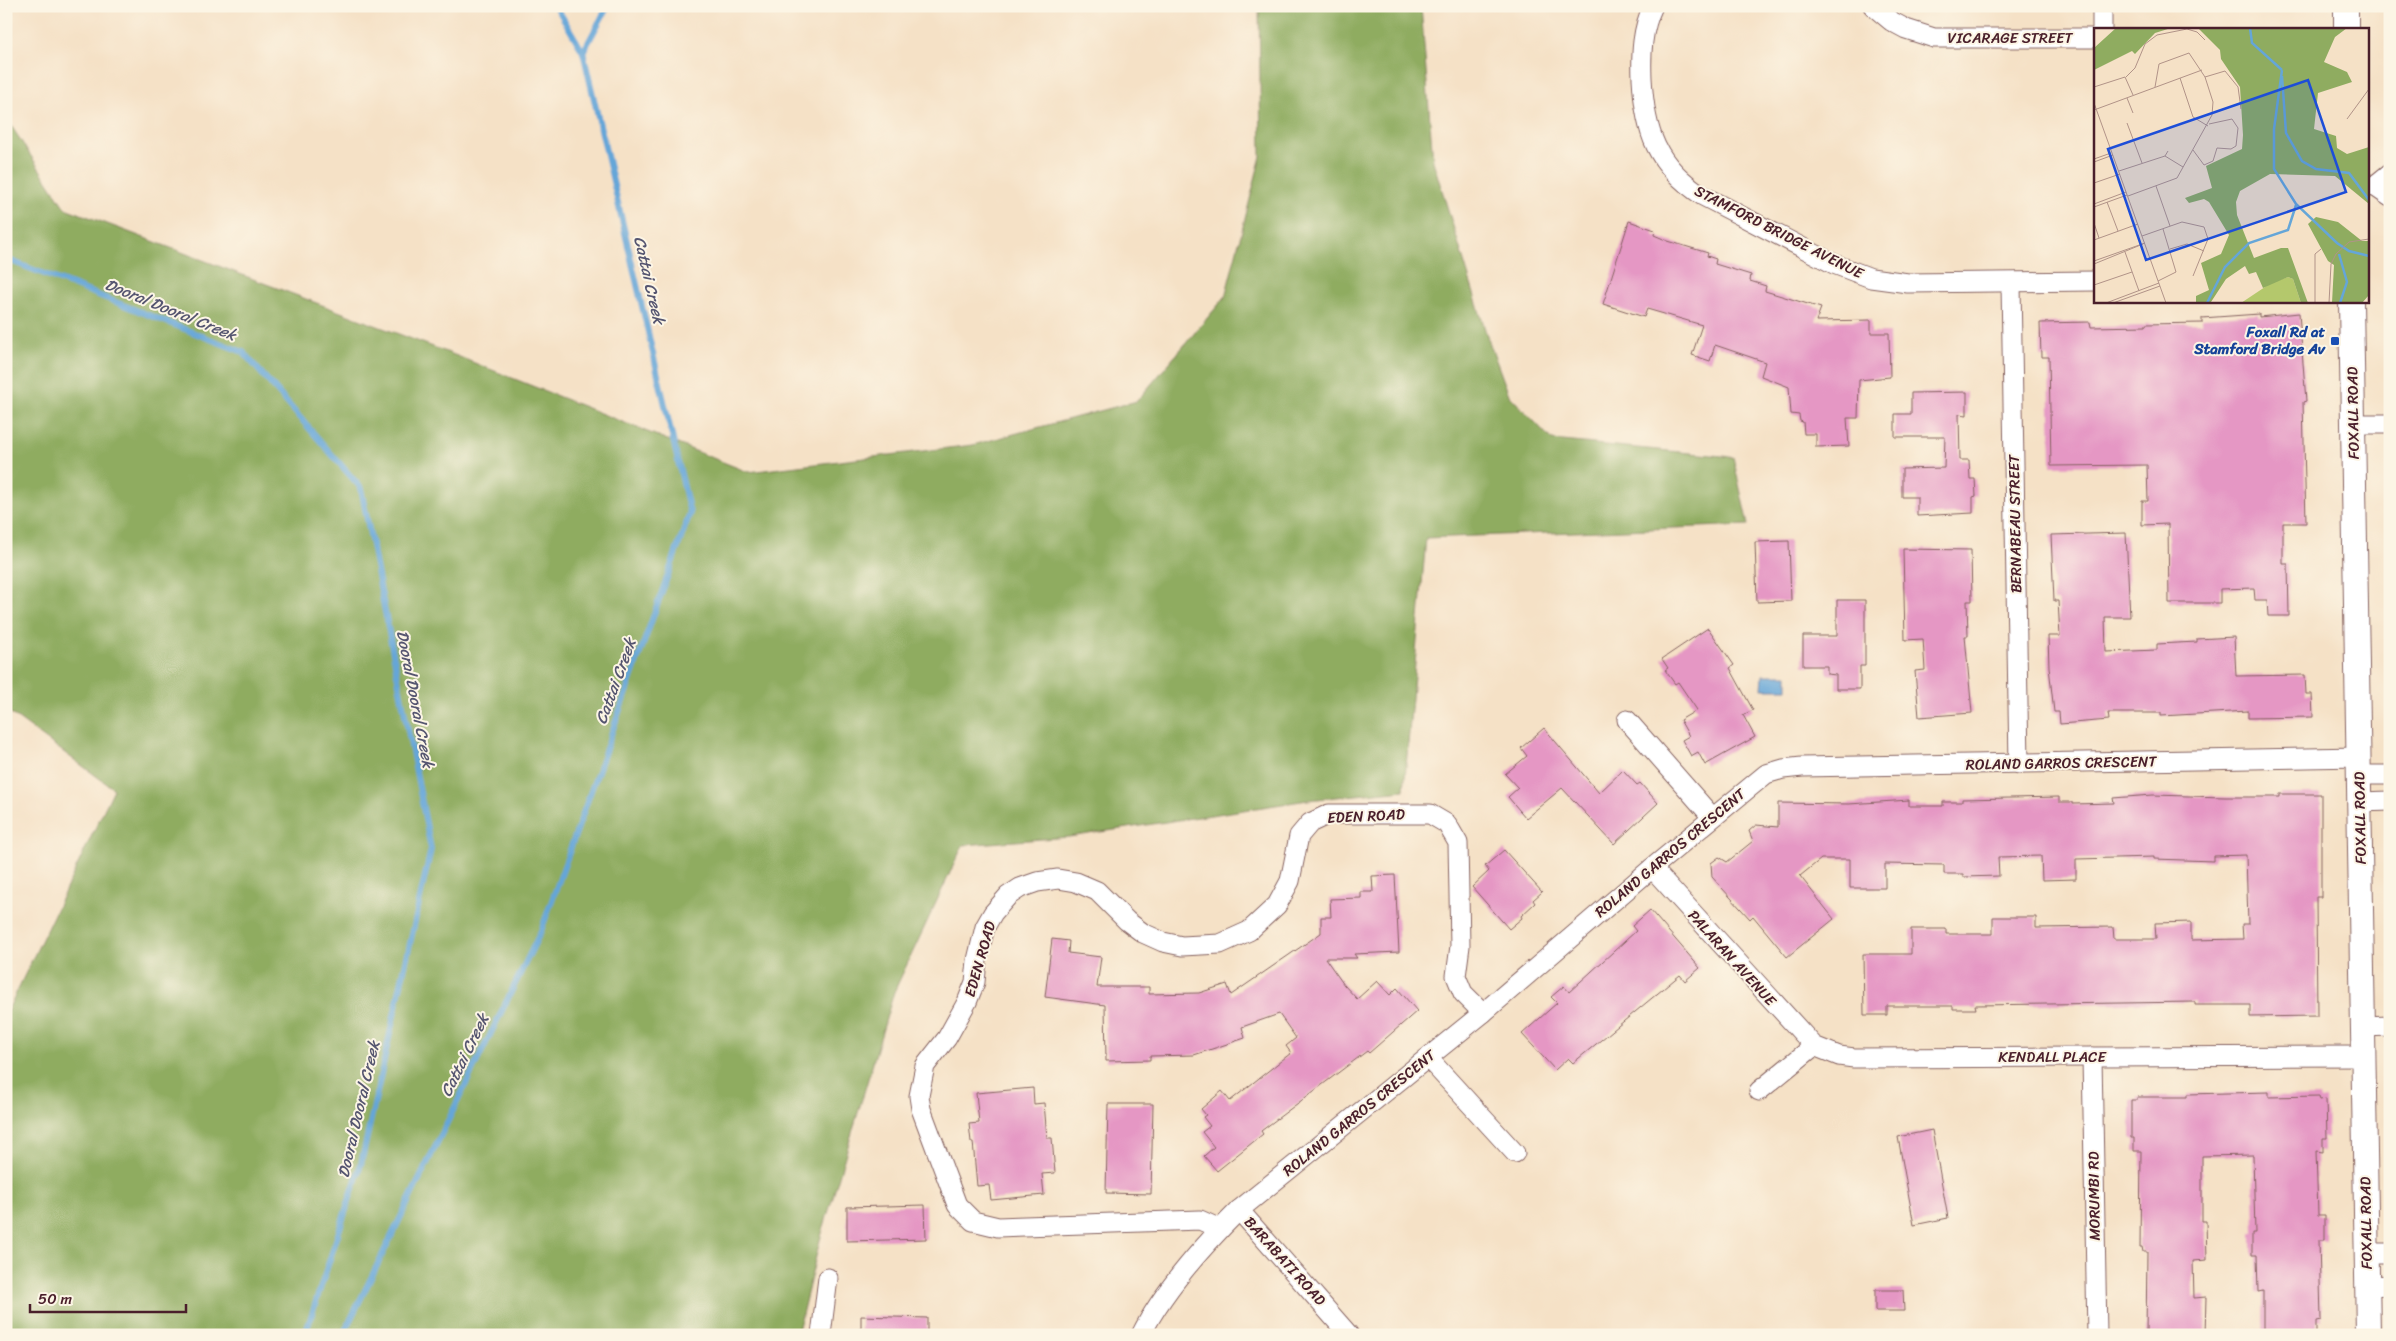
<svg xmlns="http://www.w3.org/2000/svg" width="2396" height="1341" viewBox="0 0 2396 1341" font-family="Sriracha,sans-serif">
  <rect width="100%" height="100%" fill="#fcf5e5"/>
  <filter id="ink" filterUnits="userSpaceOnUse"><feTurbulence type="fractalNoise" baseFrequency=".02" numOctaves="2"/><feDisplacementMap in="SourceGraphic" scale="10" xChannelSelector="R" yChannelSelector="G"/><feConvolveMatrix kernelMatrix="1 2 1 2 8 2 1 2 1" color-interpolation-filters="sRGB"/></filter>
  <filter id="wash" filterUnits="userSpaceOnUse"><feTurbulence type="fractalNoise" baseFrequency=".0096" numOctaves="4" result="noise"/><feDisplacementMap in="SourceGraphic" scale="20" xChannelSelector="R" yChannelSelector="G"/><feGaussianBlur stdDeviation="1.12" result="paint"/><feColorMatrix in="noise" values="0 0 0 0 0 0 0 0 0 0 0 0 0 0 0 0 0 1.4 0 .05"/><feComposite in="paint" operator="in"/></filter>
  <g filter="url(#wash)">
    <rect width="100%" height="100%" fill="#f5e1c6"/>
    <polygon fill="#8fac60" stroke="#6c6646" points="1259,6 1421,6 1433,161 1487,336 1509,395 1552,440 1733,457 1748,525 1426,538 1404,790 1308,800 1069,837 963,845 894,992 820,1240 797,1335 6,1335 6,1014 114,789 6,710 6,118 65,208 457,356 748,472 973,445 1137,401 1225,297 1261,156"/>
    <polygon fill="#65a6d8" stroke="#586282" points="1763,675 1788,675 1788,689 1762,689"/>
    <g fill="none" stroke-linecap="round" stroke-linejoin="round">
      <g stroke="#65a6d8" stroke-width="6">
        <polyline points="583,52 608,6"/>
        <polyline points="6,259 243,352 361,488 431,849 361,1164 305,1335"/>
        <polyline points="343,1335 541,931 690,513 583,52 556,6"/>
      </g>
    </g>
    <g id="blocks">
      <g fill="#e597c4">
        <polygon points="1629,221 1655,230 1654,235 1668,241 1708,253 1707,256 1716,259 1715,264 1751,275 1750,281 1766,286 1765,291 1821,308 1816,321 1871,320 1871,333 1889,333 1890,377 1859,380 1858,418 1847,418 1849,446 1816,447 1816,434 1804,434 1803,422 1800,421 1799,415 1791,414 1789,387 1761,376 1765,362 1715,345 1710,361 1692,355 1702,325 1647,309 1644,317 1603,304"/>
        <polygon points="2299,313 2306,401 2303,402 2306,523 2283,523 2283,564 2288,564 2289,616 2268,616 2267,600 2255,600 2254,588 2220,589 2220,603 2169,603 2168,524 2142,525 2142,501 2148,501 2147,465 2051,466 2049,357 2041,357 2040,323 2090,322 2091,327 2146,326 2146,324 2202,323 2202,318 2259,314 2259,317"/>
        <polygon points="1967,392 1967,415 1959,414 1960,460 1969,460 1970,479 1975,479 1976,496 1973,497 1973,513 1917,516 1917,497 1902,497 1902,469 1944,468 1945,437 1895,437 1895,414 1911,414 1911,393"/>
        <polygon points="2126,533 2130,617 2105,617 2106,652 2157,650 2157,644 2197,642 2197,639 2234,637 2236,676 2305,675 2306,694 2312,694 2313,717 2248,718 2248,711 2161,716 2161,713 2108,713 2109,720 2060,724 2059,712 2054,712 2049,667 2048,636 2060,636 2058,601 2054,601 2051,535"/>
        <polygon points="1789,541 1791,601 1757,602 1755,542"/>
        <polygon points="1903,549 1971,550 1972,601 1967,601 1968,636 1965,636 1972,713 1919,717 1915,671 1925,670 1923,639 1905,640"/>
        <polygon points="1837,600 1865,600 1865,666 1860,666 1860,689 1836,689 1836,675 1827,674 1827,666 1803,666 1803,636 1837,636"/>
        <polygon points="1708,628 1734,665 1730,668 1753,710 1743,715 1755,737 1705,765 1698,752 1691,756 1682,740 1689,736 1680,720 1697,710 1678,682 1675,684 1665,670 1668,668 1662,659"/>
        <polygon points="1544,728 1599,793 1623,770 1637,785 1640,783 1658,803 1614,844 1562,788 1526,818 1508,797 1518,788 1505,774 1527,756 1521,748"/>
        <polygon points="2280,794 2321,794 2321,897 2316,897 2317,1016 2250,1017 2250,1005 2195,1005 2195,1002 1975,1005 1976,1009 1953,1009 1953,1006 1887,1006 1887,1015 1864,1015 1863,954 1911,954 1911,929 1946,929 1946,934 1993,934 1993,917 2036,917 2036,928 2113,927 2114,939 2156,939 2155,923 2191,922 2191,940 2243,939 2242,924 2248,924 2246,855 2214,856 2214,861 2154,859 2154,857 2076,859 2076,879 2042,880 2041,856 1998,857 1999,876 1963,877 1963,874 1944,874 1944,865 1885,864 1885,888 1850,888 1850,859 1821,859 1800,876 1834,919 1787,957 1753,916 1750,919 1712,877 1711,863 1719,857 1727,862 1753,841 1749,831 1756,825 1778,827 1778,803 1849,804 1909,800 1909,806 1943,806 1943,802 1962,802 1962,799 2059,797 2059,802 2073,802 2073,804 2114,803 2113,798 2153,795 2225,797 2280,797"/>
        <polygon points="1504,850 1542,892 1533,900 1535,903 1521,916 1522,918 1509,929 1472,887 1489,871 1485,866"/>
        <polygon points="1395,875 1399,952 1354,954 1357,958 1325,958 1344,985 1357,999 1377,981 1390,995 1397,988 1417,1011 1369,1053 1367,1051 1261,1131 1263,1134 1217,1171 1204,1156 1214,1147 1202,1132 1210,1126 1203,1117 1206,1115 1201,1109 1222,1091 1230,1101 1291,1053 1286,1046 1296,1038 1279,1014 1242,1027 1245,1038 1194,1055 1150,1056 1150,1060 1106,1061 1105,1005 1045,997 1052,939 1069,941 1068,953 1101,957 1097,987 1149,987 1149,994 1199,993 1227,984 1231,995 1321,933 1321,917 1331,917 1330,899 1361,898 1361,892 1373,892 1372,876"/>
        <polygon points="1650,910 1700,968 1685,981 1680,975 1573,1063 1568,1058 1555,1070 1522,1034 1557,1003 1551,997 1564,986 1569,992 1636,931 1632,926"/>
        <polygon points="1033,1088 1034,1104 1044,1103 1047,1138 1052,1138 1055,1173 1042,1174 1044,1195 991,1200 989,1185 977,1186 973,1142 971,1142 969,1124 979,1123 976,1093"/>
        <polygon points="2269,1092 2269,1097 2319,1096 2320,1100 2326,1099 2327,1138 2323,1138 2323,1152 2316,1151 2318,1215 2325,1215 2325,1240 2319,1240 2321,1320 2316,1321 2316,1335 2296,1335 2296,1332 2263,1332 2263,1291 2258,1292 2257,1255 2252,1255 2252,1233 2255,1233 2253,1155 2202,1156 2202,1221 2206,1221 2207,1260 2193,1261 2194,1298 2206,1297 2205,1335 2146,1335 2147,1252 2143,1252 2142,1247 2140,1247 2141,1151 2134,1151 2134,1138 2131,1138 2131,1100 2138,1100 2137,1097 2187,1097 2187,1094"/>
        <polygon points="1108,1104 1153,1104 1151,1194 1106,1193"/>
        <polygon points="1932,1130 1948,1218 1914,1225 1898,1137"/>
        <polygon points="925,1205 926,1239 847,1241 847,1207"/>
        <polygon points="1875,1290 1903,1290 1904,1311 1875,1311"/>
        <polygon points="861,1316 927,1318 927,1335 861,1335"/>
      </g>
    </g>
  </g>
  <g filter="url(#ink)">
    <use href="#blocks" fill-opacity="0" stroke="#866361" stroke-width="1"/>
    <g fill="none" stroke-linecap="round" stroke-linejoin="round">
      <g stroke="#866361" stroke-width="21">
        <g id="minor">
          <path d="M1653,6C1642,29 1641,53 1642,78C1645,133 1656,165 1703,196L1834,264L1871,278L1908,283L2095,281"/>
          <polyline points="1873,6 1891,21 1906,29 1934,38 2095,38"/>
          <polyline points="2102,6 2102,29"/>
          <polyline points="2374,186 2390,173"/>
          <polyline points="2367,187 2374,186 2390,197"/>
          <polyline points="2011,284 2019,764"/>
          <polyline points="2354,424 2390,424"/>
          <polyline points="1627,720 1712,817"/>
          <polyline points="2360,775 2390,775"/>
          <polyline points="2360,802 2390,801"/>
          <polyline points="1652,868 1814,1046"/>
          <polyline points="2363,1027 2390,1026"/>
          <polyline points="2092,1057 2097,1335"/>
          <polyline points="1428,1058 1515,1153"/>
          <polyline points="1759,1091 1814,1046 1839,1056 1854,1058 2364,1056"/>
          <polyline points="1239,1210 1349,1335"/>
          <polyline points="1220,1229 1200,1220 998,1227 973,1221 957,1205 921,1109 919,1096 925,1066 947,1038 967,1002 975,982 977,960 985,927 993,913 1008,896 1020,888 1037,882 1058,879 1076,882 1097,891 1127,921 1143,933 1163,942 1182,946 1220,944 1249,931 1277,905 1290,881 1299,836 1310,823 1329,814 1430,814 1447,824 1458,843 1460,946 1456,976 1463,993 1483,1013"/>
          <polyline points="2366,1253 2390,1253"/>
          <polyline points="2367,1286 2390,1285"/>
          <polyline points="821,1335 828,1278"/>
          <path d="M1141,1335C1163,1290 1204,1245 1239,1210L1483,1013L1652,868L1766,774L1783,769L1802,767L2359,757"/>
        </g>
      </g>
      <g stroke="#866361" stroke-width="26">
        <g id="tertiary">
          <polyline points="2346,6 2346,29"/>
          <polyline points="2351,301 2368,1335"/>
        </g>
      </g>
      <use href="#minor" stroke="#fff" stroke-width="19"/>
      <use href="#tertiary" stroke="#fff" stroke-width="24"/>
    </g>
  </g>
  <rect fill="#1a4fb4" stroke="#fcf5e5" stroke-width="2" x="2330" y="336" width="10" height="10" rx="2.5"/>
  <g text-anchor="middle" stroke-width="4" stroke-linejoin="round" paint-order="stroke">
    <g font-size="15" fill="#4a1f2b" stroke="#fcf5e5">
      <text x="2010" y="43">VICARAGE STREET</text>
      <text transform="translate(1779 232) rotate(27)" y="5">STAMFORD BRIDGE AVENUE</text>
      <text transform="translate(2353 413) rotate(-91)" y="5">FOXALL ROAD</text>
      <text transform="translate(2015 524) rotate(-91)" y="5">BERNABEAU STREET</text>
      <text transform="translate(2061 763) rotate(-1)" y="5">ROLAND GARROS CRESCENT</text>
      <text transform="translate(1366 816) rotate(-3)" y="5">EDEN ROAD</text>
      <text transform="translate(2360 818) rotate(-91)" y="5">FOXALL ROAD</text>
      <text transform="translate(1670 853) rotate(-40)" y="5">ROLAND GARROS CRESCENT</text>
      <text transform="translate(1732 958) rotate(48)" y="5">PALARAN AVENUE</text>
      <text transform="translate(980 959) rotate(-74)" y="5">EDEN ROAD</text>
      <text x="2052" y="1062">KENDALL PLACE</text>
      <text transform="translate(1359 1113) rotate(-39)" y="5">ROLAND GARROS CRESCENT</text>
      <text transform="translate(2094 1196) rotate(-91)" y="5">MORUMBI RD</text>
      <text transform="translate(2366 1223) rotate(-91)" y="5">FOXALL ROAD</text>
      <text transform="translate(1285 1261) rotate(48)" y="5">BARABATI ROAD</text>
    </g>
    <g font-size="15" font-weight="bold" fill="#164399" stroke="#fcf5e5" text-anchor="end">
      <text x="2325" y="337">Foxall Rd at<tspan x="2325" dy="17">Stamford Bridge Av</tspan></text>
    </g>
    <g font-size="16" font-style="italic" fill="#555570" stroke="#fcf5e5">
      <text transform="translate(650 280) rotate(77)" y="6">Cattai Creek</text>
      <text transform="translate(171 309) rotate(22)" y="6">Dooral Dooral Creek</text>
      <text transform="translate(615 681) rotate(-70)" y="6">Cattai Creek</text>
      <text transform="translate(416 699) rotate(79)" y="6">Dooral Dooral Creek</text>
      <text transform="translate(464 1055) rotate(-64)" y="6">Cattai Creek</text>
      <text transform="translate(358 1109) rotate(-77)" y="6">Dooral Dooral Creek</text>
    </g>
  </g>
  <g transform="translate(2094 28)">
    <rect width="275" height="275" fill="#f5e1c6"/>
    <path d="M194,249L199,251L207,275H147L177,255Z" fill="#b4c86c"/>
    <path d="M22,0H77L61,5L41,26L38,23L0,42V20ZM104,0H253L241,9L230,34L253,44L258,54L224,65L220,101L242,108L243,120L253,126L275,119V176L241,148L176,146L146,163L142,174L143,187L160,230L187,220H194L214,275H207L199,251L194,249L169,260L162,244L155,246L151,238L132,251L117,274L102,275V268L115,262L107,235L127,226L135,207L115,174L110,171L95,175L91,170L118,160L112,138L148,121L149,107L146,59L127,31L126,22ZM222,189L244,194L268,213H275V267L268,275H238L240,237L234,233L214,196Z" fill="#8fac60"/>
    <path fill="none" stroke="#65a6d8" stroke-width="2.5" d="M156,0L158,15L188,42M188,42L180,101V141L202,176L243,215L255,223L275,228M188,48L192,105L208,133L222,141L255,145L275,172M245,226L253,254L246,275M113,275L131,239L155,215L194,202L202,177"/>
    <path fill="none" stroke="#b19388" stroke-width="1" d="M32,49L41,40L51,16L63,7L93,1L103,4L111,12M111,49L131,43L144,59L147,81M86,50L99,89L114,98M0,59L31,49L39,67M33,70L39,85M0,75L72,275M0,82L108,42M253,91L275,61M33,95L48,135M99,122L110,137L119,133L123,120L137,121L142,118L144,100L138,91L115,96M71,128L89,139M0,131L17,125M0,134L19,127M25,143L71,128L74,123M0,155L26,146M62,158L76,198M34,168L83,150L118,87L119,74L111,49L95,25L65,36L61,59M13,174L24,203M0,176L32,164M0,179L33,167M0,195L5,210M48,208L88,194L110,199L114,211L99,248M0,212L44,196M76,221L93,216L110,223M31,224L45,263M0,233L51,215M0,236L49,216M64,253L82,244L69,201M0,257L38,244M12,275L65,255M19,275L66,258M221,275V226L227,221M235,275L237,236L242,226L255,214L275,211"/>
    <path fill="#1d4ed8" fill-opacity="0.15" stroke="#1d4ed8" stroke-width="2.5" d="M214,52L252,164L52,232L14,121Z"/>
    <rect width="275" height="275" fill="none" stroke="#4a1f2b" stroke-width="2.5"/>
  </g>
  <rect width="2396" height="1341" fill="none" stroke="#fcf5e5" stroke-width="25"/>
  <path d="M30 1304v8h156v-8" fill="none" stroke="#4a1f2b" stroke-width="2.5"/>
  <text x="38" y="1304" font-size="15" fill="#4a1f2b" stroke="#fcf5e5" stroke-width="4" paint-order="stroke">50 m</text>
</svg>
